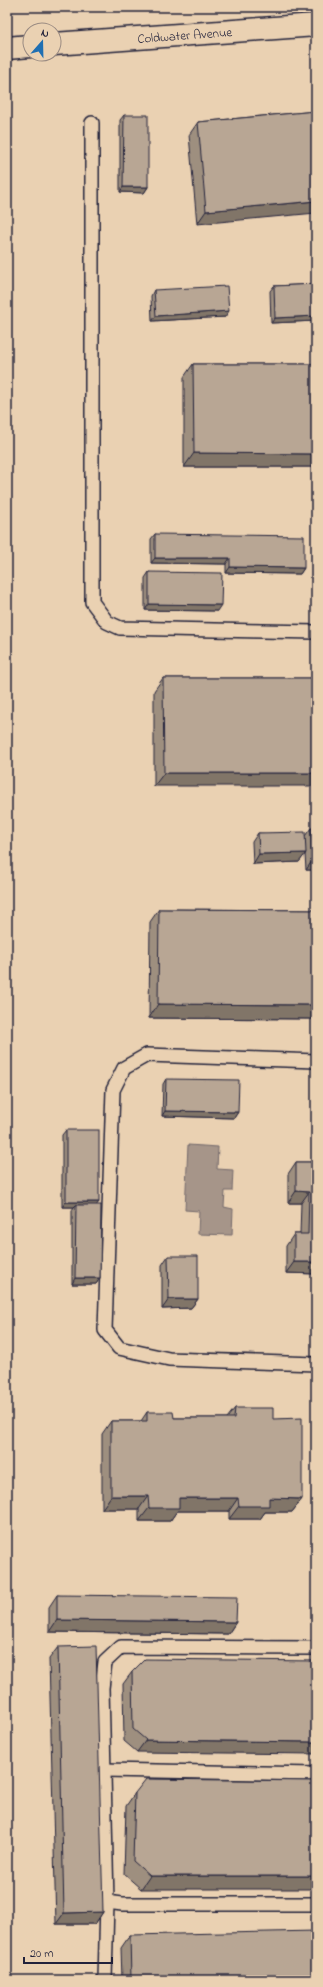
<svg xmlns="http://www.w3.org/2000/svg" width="323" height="1987" viewBox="0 0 323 1987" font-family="'Indie Flower',sans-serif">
  <rect width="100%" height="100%" fill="#ead1b2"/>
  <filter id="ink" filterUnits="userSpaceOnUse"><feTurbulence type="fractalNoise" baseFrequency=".025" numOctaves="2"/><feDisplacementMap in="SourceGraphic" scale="8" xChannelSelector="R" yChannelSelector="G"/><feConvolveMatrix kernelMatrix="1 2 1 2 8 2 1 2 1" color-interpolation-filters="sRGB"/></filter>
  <g filter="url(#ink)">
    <polygon fill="#a69589" stroke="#71676a" points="188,1145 218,1147 217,1169 233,1170 232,1191 225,1191 224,1207 233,1209 232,1235 198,1234 199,1211 185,1210"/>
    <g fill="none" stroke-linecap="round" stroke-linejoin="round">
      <g stroke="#22223b" stroke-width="16">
        <g id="lane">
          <polyline points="92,123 92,602 107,622 120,628 316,632"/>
          <polyline points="316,1061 147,1055 124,1068 113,1090 105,1330 119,1348 169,1359 316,1364"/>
          <polyline points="316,1648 121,1647 105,1662 102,1688 107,1902 122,1904 316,1904"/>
          <polyline points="104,1770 316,1774"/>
          <polyline points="105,1980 107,1902"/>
        </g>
      </g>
      <g stroke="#22223b" stroke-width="25">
        <g id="street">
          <path id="s1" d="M54,44L316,25"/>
          <polyline points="7,48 30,46"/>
        </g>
      </g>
      <use href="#lane" stroke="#ead1b2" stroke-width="13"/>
      <use href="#street" stroke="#ead1b2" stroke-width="22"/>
    </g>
    <g fill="#9e8f7f" stroke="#22223b">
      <polygon points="316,111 197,224 189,135 198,122"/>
      <polygon points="124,115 148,187 144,193 120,192 120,120"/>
      <polygon points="316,284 316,321 271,323 270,291 274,286"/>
      <polygon points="154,290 225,317 152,321 151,296"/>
      <polygon points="193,364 316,364 316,467 184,467 184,377"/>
      <polygon points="155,534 304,568 300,574 226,573 226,564 151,563 151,539"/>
      <polygon points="149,572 217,611 145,610 145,578"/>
      <polygon points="316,587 316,614 314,614 314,590"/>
      <polygon points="163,678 316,678 154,786 154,691"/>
      <polygon points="311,828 316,870 306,870 305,854 299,862 253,864 252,842 258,833 305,836"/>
      <polygon points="159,909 316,910 316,1019 149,1018 150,922"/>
      <polygon points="166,1079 238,1112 234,1118 162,1116 163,1084"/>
      <polygon points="66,1130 96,1205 100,1278 96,1284 72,1284 72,1210 74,1207 62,1207 62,1135"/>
      <polygon points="296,1162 316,1162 316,1274 286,1273 286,1246 294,1234 300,1234 301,1203 288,1203 288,1174"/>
      <polygon points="168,1256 198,1299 191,1308 162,1309 162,1265"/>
      <polygon points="235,1408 273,1419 302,1499 292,1512 265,1512 260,1519 229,1519 229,1511 177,1511 170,1521 139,1521 139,1509 102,1509 102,1434 111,1421 141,1421 147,1412 174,1418 227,1418"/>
      <polygon points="57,1595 236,1622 228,1634 49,1632 49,1607"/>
      <polygon points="58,1647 103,1912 95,1924 56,1924 49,1659"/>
      <polygon points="316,1661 137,1752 124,1741 123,1684 132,1672"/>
      <polygon points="316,1781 141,1889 124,1874 126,1806 135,1793"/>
      <polygon points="130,1935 316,1980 122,1980 121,1948"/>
    </g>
    <g fill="#817468" stroke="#22223b">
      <polygon points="123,187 148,187 144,193 120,192"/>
      <polygon points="316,201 316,213 197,224 206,211"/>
      <polygon points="229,311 225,317 152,321 156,316"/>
      <polygon points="316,316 316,321 271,323 275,318"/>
      <polygon points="194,453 316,454 316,467 184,467"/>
      <polygon points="155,558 230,558 226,564 151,563"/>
      <polygon points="230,567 304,568 300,574 226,573"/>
      <polygon points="149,604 221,605 217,611 145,610"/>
      <polygon points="164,773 316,773 316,786 154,786"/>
      <polygon points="306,853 299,862 253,864 259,854"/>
      <polygon points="312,861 316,861 316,870 306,870"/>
      <polygon points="158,1004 316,1005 316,1019 149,1018"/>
      <polygon points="165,1111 238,1112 234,1118 162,1116"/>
      <polygon points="296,1191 309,1192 301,1203 288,1203"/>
      <polygon points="66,1202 99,1202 95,1207 76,1205 74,1207 62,1207"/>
      <polygon points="294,1262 316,1262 316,1274 286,1273"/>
      <polygon points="75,1278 100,1278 96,1284 72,1284"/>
      <polygon points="169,1299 198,1299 191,1308 162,1309"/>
      <polygon points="111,1496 148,1496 139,1509 102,1509"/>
      <polygon points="179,1498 238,1498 229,1511 177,1511 170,1521 139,1521 149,1508"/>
      <polygon points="269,1498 302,1499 292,1512 265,1512 260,1519 229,1519 239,1506"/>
      <polygon points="57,1620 236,1622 228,1634 49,1632"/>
      <polygon points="146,1740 316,1742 316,1754 137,1752"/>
      <polygon points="150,1876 316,1876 316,1889 141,1889"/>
      <polygon points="103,1912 95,1924 56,1924 64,1913"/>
    </g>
    <g fill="#b8a694" stroke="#22223b">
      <polygon points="316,111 316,201 206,211 198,122"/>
      <polygon points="124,115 148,115 148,187 123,187"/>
      <polygon points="316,284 316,316 275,318 274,286"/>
      <polygon points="227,286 229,311 156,316 154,290"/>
      <polygon points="193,364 316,364 316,454 194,453"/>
      <polygon points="155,534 304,536 304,568 230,567 230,558 155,558"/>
      <polygon points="149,572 222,573 221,605 149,604"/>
      <polygon points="163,678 316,678 316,773 164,773"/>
      <polygon points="311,828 316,828 316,861 312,861"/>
      <polygon points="305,832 306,853 259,854 258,833"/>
      <polygon points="159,909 316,910 316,1005 158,1004"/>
      <polygon points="166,1079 239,1080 238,1112 165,1111"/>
      <rect x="66" y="1130" width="33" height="72"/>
      <polygon points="296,1162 316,1162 316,1262 294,1262 294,1234 308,1234 309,1192 296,1191"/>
      <polygon points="76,1205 101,1205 100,1278 75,1278"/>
      <polygon points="168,1256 198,1256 198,1299 169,1299"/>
      <polygon points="235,1408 273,1408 273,1419 302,1418 302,1499 269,1498 269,1506 239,1506 238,1498 179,1498 179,1508 149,1508 148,1496 111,1496 111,1421 147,1421 147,1412 173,1412 174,1418 234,1418"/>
      <polygon points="57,1595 237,1597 236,1622 57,1620"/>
      <polygon points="96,1646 103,1912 64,1913 58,1647"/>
      <polygon points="145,1659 316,1661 316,1742 146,1740 133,1729 132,1672"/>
      <polygon points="146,1779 316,1781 316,1876 150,1876 133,1861 135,1793"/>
      <polygon points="316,1931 316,1980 131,1980 130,1935"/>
    </g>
  </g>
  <g text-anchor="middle" stroke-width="3" stroke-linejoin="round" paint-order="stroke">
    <g font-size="13" fill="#22223b" stroke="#ead1b2">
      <text dy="5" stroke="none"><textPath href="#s1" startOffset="131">Coldwater Avenue</textPath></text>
    </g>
  </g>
  <rect width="323" height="1987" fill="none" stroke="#ead1b2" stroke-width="24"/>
  <rect x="12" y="12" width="299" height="1963" fill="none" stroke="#22223b" stroke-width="1.5" filter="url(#ink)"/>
  <g transform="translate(42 42) rotate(20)"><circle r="19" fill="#ead1b2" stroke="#9a8b82"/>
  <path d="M0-3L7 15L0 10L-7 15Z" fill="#1f6fb2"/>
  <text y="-6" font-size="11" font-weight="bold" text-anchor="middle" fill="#22223b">N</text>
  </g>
  <path d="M24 1957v6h88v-6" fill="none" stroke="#22223b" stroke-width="2"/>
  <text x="30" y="1957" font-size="12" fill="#22223b" stroke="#ead1b2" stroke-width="3" paint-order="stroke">20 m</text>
</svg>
